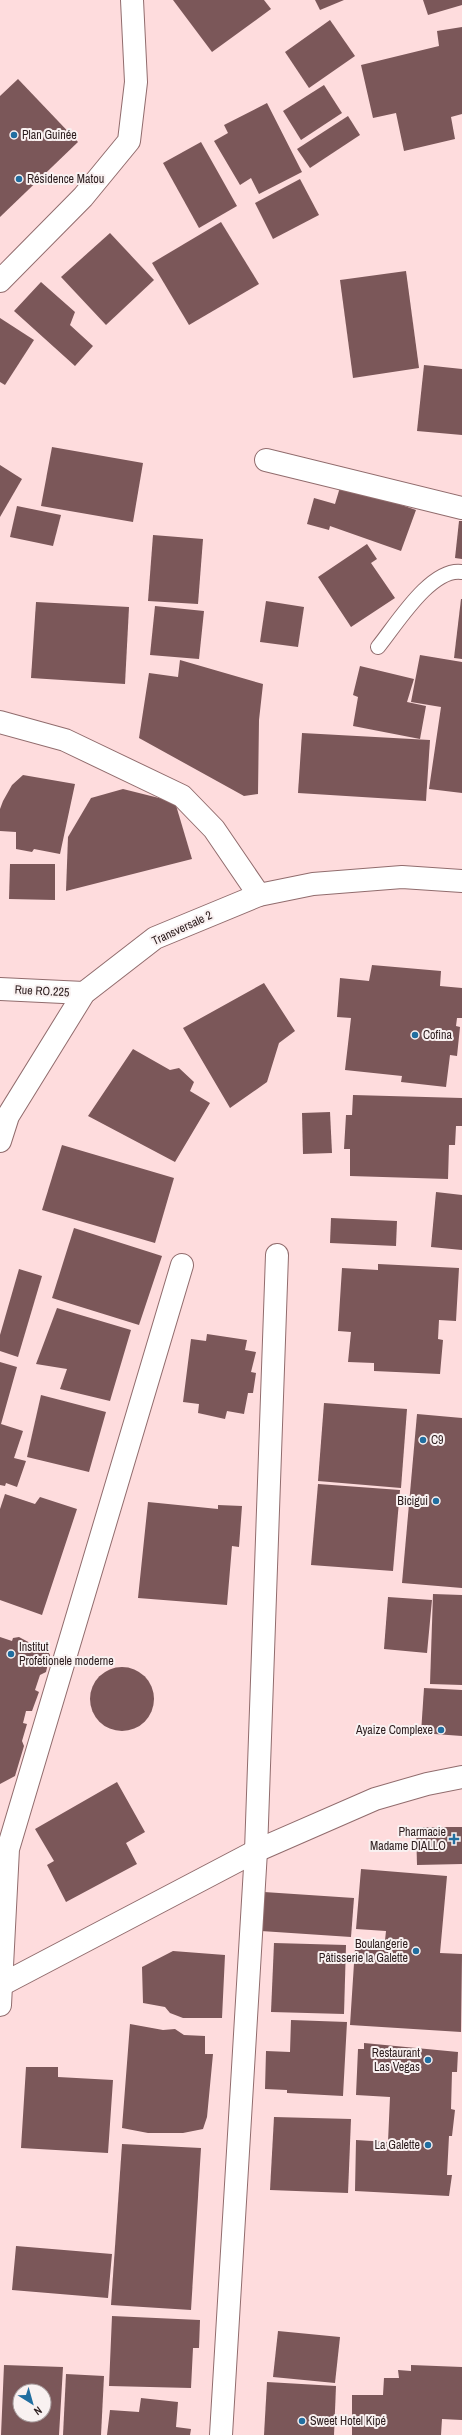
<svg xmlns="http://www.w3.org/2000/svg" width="462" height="2435" viewBox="0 0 462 2435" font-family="'Archivo Narrow',sans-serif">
  <rect width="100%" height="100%" fill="#fedcdd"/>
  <g fill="#7b5759" fill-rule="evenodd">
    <polygon points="173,0 264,0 271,9 212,52"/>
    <polygon points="315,0 344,0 320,10"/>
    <polygon points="423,0 462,0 462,5 428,15"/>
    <polygon points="330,20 355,56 309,88 285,52"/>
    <polygon points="462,27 462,114 451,117 455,139 404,151 396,113 373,118 361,65 439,46 437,31"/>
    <polygon points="18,79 78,142 0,217 0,96"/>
    <polygon points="324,85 342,113 301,140 283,111"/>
    <polygon points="267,103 302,172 259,194 251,178 240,185 214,141 228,133 224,125"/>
    <polygon points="348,116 360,135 310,168 297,149"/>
    <polygon points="201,142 237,206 199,228 163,163"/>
    <polygon points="300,179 319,215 273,239 255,203"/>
    <polygon points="221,222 259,284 189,325 152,263"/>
    <polygon points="110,233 154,280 106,325 61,277"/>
    <polygon points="406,271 419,368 353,378 340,280"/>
    <polygon points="41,282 75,312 70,325 93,346 75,366 14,311"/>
    <polygon points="0,318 34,340 5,385 0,382"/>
    <polygon points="424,365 462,369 462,435 417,431"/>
    <polygon points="52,447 143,463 133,522 41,506"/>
    <polygon points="0,465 22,479 0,517"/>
    <polygon points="341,484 416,510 401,551 330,526 329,530 307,524 314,498 335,504"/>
    <polygon points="17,506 61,515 53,546 10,537"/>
    <polygon points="459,521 462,521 462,559 455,558"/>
    <polygon points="153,535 203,539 198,604 148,601"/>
    <polygon points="367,544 377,559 371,563 395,598 351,627 318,577"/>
    <polygon points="461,599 462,599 462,659 454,658"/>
    <polygon points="266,601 304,607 298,647 260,642"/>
    <polygon points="36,602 129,607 125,684 31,678"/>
    <polygon points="155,606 204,611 199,659 150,655"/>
    <polygon points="420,655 462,662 462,793 429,789 441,707 411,702"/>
    <polygon points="180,660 263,684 259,720 258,794 244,796 139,738 149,673 178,677"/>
    <polygon points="360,666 414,679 407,702 426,706 420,739 353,726 358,697 353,695"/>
    <polygon points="302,733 430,740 426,801 298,793"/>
    <polygon points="23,775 75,784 60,854 34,849 32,852 16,849 16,832 0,831 0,809 3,801 12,785"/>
    <polygon points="123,789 175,802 192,859 66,891 68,837 91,798"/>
    <polygon points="10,864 55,864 55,900 9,899"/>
    <polygon points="372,965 441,971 440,986 462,988 462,1018 457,1018 456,1026 460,1027 457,1056 450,1055 446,1087 401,1082 402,1076 345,1070 351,1018 337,1017 340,978 369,981"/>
    <polygon points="264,983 295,1031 279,1043 267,1082 230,1108 183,1028"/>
    <polygon points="133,1049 170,1070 179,1068 194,1082 190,1091 210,1103 175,1162 88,1116"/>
    <polygon points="353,1095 462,1098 462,1126 456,1126 455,1145 449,1145 448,1179 350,1176 350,1149 344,1149 346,1115 352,1115"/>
    <polygon points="330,1112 332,1153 303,1154 302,1113"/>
    <polygon points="62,1145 174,1178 155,1243 42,1210"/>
    <polygon points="436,1192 462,1195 462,1250 431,1247"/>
    <polygon points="331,1218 397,1221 396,1246 330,1243"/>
    <polygon points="74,1228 162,1256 139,1325 52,1298"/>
    <polygon points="378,1264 459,1268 456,1321 439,1320 438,1339 443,1340 440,1374 374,1371 374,1363 348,1362 351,1332 338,1331 342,1268 378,1270"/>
    <polygon points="19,1269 42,1276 18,1357 0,1351 0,1335"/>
    <polygon points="57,1308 131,1330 110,1401 60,1389 67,1369 36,1364"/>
    <polygon points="207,1334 247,1340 245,1350 256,1352 251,1372 256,1373 253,1393 248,1393 244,1414 227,1411 225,1419 198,1413 199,1404 183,1402 191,1339 206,1341"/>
    <polygon points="0,1362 17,1367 1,1424 23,1431 14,1458 26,1461 17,1487 6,1483 5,1486 0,1485"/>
    <polygon points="41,1395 106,1412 89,1472 27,1457"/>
    <polygon points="324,1403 407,1409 401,1488 318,1481"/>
    <polygon points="417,1414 462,1418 462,1588 402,1583"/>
    <polygon points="318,1484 400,1490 393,1571 311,1565"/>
    <polygon points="5,1494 35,1504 40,1497 77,1509 42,1615 0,1600 0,1509"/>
    <polygon points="148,1502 218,1509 218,1505 242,1506 239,1547 232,1546 227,1605 138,1598"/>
    <polygon points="433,1594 462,1595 462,1685 430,1684"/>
    <polygon points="388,1597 432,1600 427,1653 384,1649"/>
    <polygon points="0,1637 12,1641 13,1638 19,1637 32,1644 46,1648 50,1655 46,1672 40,1675 35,1690 39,1692 32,1711 26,1711 23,1723 27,1724 22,1741 24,1746 15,1776 0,1784"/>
    <circle cx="122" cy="1699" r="32"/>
    <polygon points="424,1688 462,1690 462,1736 421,1733"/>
    <polygon points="117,1782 145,1832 126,1843 137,1864 66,1902 47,1865 54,1861 35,1829"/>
    <polygon points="416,1827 462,1827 462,1864 417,1865"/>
    <polygon points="361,1869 447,1876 440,1953 462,1954 461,2032 350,2025 355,1948 384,1950 386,1931 356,1929"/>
    <polygon points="264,1892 354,1898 351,1937 261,1931"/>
    <polygon points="274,1943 346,1945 344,2014 271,2012"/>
    <polygon points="173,1951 225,1955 222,2018 183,2018 170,2013 165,2007 143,2003 142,1967"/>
    <polygon points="291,2020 347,2022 343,2096 287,2093 287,2090 265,2089 266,2051 290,2052"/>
    <polygon points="130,2024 163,2030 175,2029 184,2035 205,2036 205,2054 213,2054 207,2117 203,2129 183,2133 148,2133 122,2128"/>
    <polygon points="364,2043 458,2052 457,2072 452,2072 451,2109 455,2110 452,2136 449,2136 447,2175 452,2175 449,2196 355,2191 356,2140 388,2142 390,2097 356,2095 358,2049 364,2049"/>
    <polygon points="26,2067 58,2067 58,2077 113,2080 108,2153 21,2148"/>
    <polygon points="274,2117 351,2119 348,2193 270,2190"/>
    <polygon points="122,2144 201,2148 191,2310 111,2305"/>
    <polygon points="16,2246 112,2254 108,2298 12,2290"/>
    <polygon points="112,2316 200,2320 199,2348 193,2348 191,2388 109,2386"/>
    <polygon points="278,2331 340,2337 335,2383 273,2377"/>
    <path d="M4,2365L63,2367L59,2435H1ZM20,2391H44V2415H20Z"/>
    <polygon points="411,2365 462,2367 462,2420 442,2419 441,2435 352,2435 352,2395 383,2395 384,2378 399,2378 398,2370 411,2371"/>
    <polygon points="66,2374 104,2376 101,2435 63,2435"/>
    <polygon points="267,2382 336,2386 334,2435 264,2435"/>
    <polygon points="141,2398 178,2402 176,2427 191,2429 190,2435 107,2435 110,2410 139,2412"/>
  </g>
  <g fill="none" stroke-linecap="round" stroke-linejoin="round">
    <g stroke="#916c6d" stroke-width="16">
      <path id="lane" d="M378,647C396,625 431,567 462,572"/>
    </g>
    <g stroke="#916c6d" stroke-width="24">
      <g id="street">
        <polyline points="0,281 83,197 129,141 136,82 132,0"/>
        <polyline points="266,460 462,508"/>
        <polyline points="0,722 65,740 182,796 214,829 259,895"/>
        <polyline points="0,989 84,993"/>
        <polyline points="1,1985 256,1851 375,1799 427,1784 462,1777"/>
        <polyline points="0,2005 8,1849 182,1265"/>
        <polyline points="221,2435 256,1851 277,1255"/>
      </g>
    </g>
    <g stroke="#916c6d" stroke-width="24">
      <polyline id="secondary" points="0,1141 8,1116 84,993 155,938 259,895 313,884 402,877 462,881"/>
    </g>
    <use href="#lane" stroke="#fff" stroke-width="14"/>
    <use href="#street" stroke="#fff" stroke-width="22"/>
    <use href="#secondary" stroke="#fff" stroke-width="22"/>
  </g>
  <g fill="#216ea0" stroke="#f9f1f1" stroke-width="1.5">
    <circle cx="14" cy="135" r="4"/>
    <circle cx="19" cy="179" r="4"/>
    <circle cx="415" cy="1035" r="4"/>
    <circle cx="423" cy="1440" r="4"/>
    <circle cx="436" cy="1501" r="4"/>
    <circle cx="11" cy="1654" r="4"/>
    <circle cx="441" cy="1730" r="4"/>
    <path d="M452 1833h4v4h4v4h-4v4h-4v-4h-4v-4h4z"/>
    <circle cx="416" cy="1951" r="4"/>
    <circle cx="428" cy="2060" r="4"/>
    <circle cx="428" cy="2145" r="4"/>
    <circle cx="302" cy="2421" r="4"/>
  </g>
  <g text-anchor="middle" stroke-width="4" stroke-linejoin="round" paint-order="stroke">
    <g font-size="12" fill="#2c1d1e" stroke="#f9f1f1" text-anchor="start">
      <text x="22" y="139">Plan Guinée</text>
      <text x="27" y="183">Résidence Matou</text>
      <text x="423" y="1039">Cofina</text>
      <text x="431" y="1444">C9</text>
      <text x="428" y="1505" text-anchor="end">Bicigui</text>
      <text x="19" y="1651">Institut<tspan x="19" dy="14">Profetionele moderne</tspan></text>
      <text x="433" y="1734" text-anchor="end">Ayaize Complexe</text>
      <text x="446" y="1836" text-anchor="end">Pharmacie<tspan x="446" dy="14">Madame DIALLO</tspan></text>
      <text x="408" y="1948" text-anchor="end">Boulangerie<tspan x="408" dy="14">Pâtisserie la Galette</tspan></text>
      <text x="420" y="2057" text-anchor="end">Restaurant<tspan x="420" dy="14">Las Vegas</tspan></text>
      <text x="420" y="2149" text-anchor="end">La Galette</text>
      <text x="310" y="2425">Sweet Hotel Kipé</text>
    </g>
    <g font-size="12" fill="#2c1d1e" stroke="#f9f1f1">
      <text transform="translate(182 928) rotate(-25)" y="4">Transversale 2</text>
      <text transform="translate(42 991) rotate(3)" y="4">Rue RO.225</text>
    </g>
  </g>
  <g transform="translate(32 2403) rotate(143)"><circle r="19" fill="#f9f1f1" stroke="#a79c9d"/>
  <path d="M0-3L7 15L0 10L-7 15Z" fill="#216ea0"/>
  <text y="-6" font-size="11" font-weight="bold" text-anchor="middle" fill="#2c1d1e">N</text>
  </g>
</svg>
